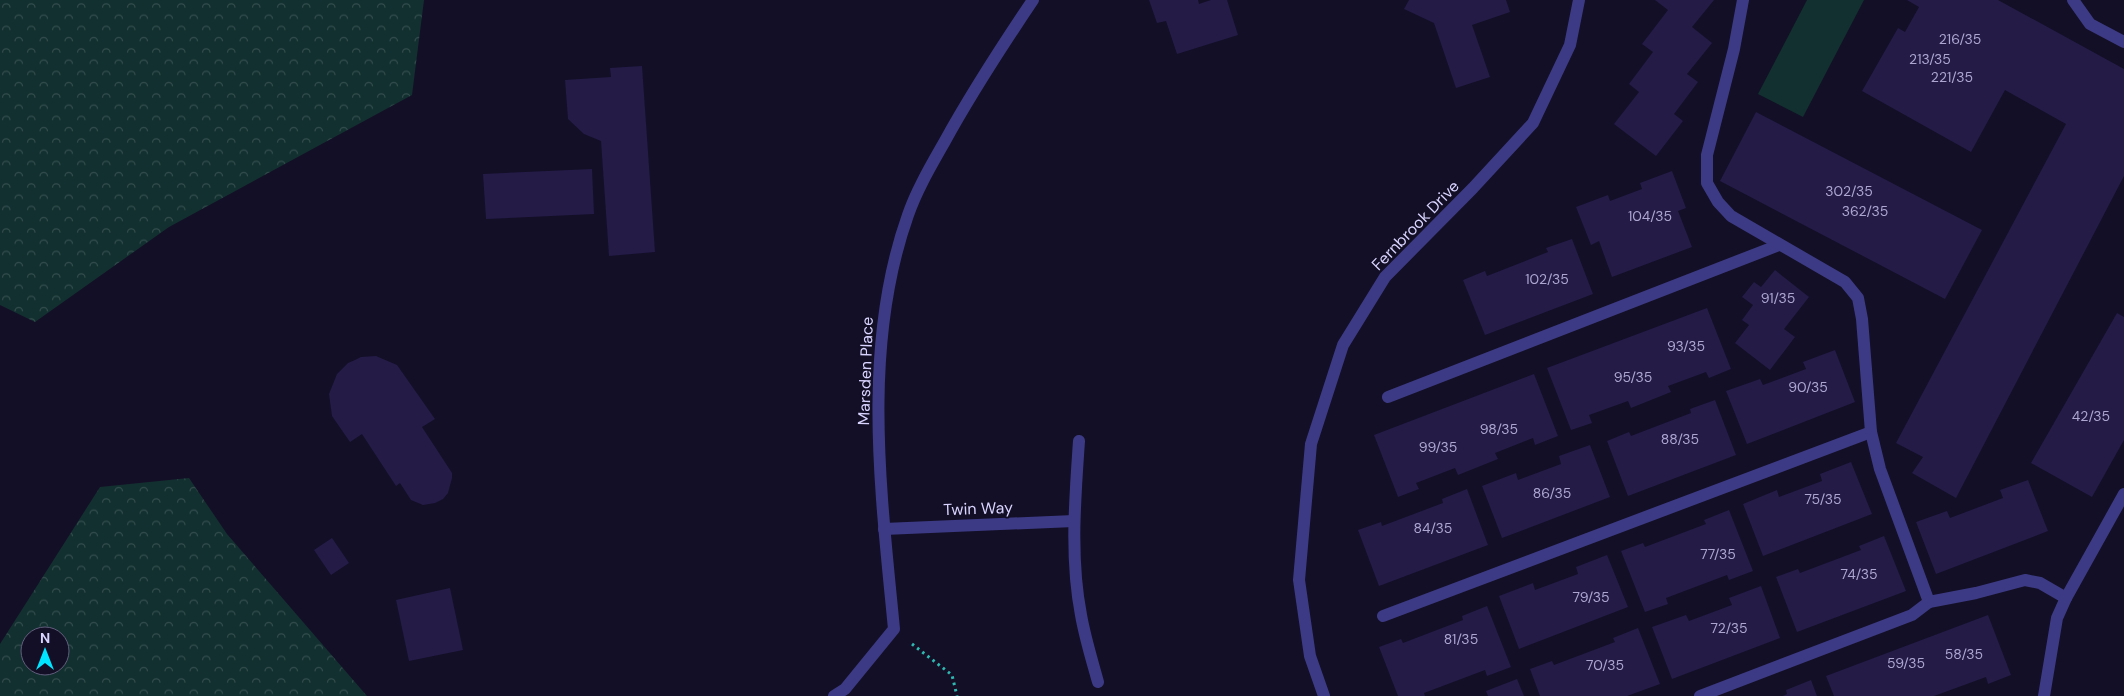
<svg xmlns="http://www.w3.org/2000/svg" width="2124" height="696" viewBox="0 0 2124 696" font-family="'DM Sans',sans-serif">
  <defs>
    <pattern id="forest-crowns" width="20" height="18" patternUnits="userSpaceOnUse" patternTransform="scale(1.25)"><rect width="20" height="18" fill="#12302f"/><path d="M2 6a3 3 0 1 1 6 0M12 15a3 3 0 1 1 6 0" fill="none" stroke="#344d4e"/></pattern>
  </defs>
  <rect width="100%" height="100%" fill="#130f26"/>
  <g fill="url(#forest-crowns)" fill-rule="evenodd">
    <polygon points="0,0 424,0 412,95 169,227 35,322 0,305"/>
    <path d="M189,478L227,534L367,696H0V644L100,487ZM30,636H60V666H30Z"/>
  </g>
  <polygon fill="#12302f" points="1807,0 1864,0 1803,117 1758,94"/>
  <g fill="#241b47">
    <polygon points="1149,0 1198,0 1199,4 1211,0 1227,0 1238,35 1177,54 1166,21 1157,23"/>
    <polygon points="1409,0 1506,0 1510,12 1472,25 1490,77 1456,88 1434,23 1404,9"/>
    <polygon points="1655,0 1714,0 1692,27 1712,43 1687,74 1698,82 1674,114 1683,121 1656,156 1614,124 1639,92 1629,84 1653,52 1642,44 1668,10"/>
    <polygon points="1907,0 1998,0 2124,69 2124,176 1956,498 1912,473 1923,457 1896,443 2066,124 2005,90 1971,152 1862,91 1898,28 1905,32 1919,7"/>
    <polygon points="642,66 655,252 609,256 601,141 584,134 568,119 565,80 611,77 610,68"/>
    <polygon points="1756,112 1982,230 1945,299 1720,181"/>
    <polygon points="592,169 594,214 486,219 483,174"/>
    <polygon points="1672,171 1686,208 1678,211 1692,247 1612,277 1599,241 1591,245 1576,207 1608,195 1610,201 1642,189 1640,183"/>
    <polygon points="1572,239 1593,294 1485,335 1463,280 1485,271 1487,276 1548,252 1546,248"/>
    <polygon points="1775,270 1809,297 1784,329 1795,337 1770,370 1735,343 1749,325 1742,320 1753,305 1742,297 1754,282 1761,287"/>
    <polygon points="1707,308 1731,369 1709,378 1706,372 1668,386 1671,392 1631,408 1628,401 1589,415 1592,423 1571,430 1547,368"/>
    <polygon points="2117,313 2124,317 2124,440 2092,497 2031,463"/>
    <polygon points="1835,350 1855,402 1747,444 1726,391 1760,379 1763,385 1806,369 1803,362"/>
    <polygon points="376,356 397,365 435,419 422,427 452,473 452,478 448,493 443,499 435,503 423,505 411,500 400,483 396,486 362,434 350,442 332,416 329,394 337,374 348,363 355,360 361,357"/>
    <polygon points="1534,374 1558,436 1535,445 1533,438 1495,453 1498,459 1458,475 1455,468 1416,483 1419,489 1398,497 1374,435"/>
    <polygon points="1715,400 1736,455 1628,496 1607,441 1629,432 1631,436 1691,413 1690,409"/>
    <polygon points="1590,445 1610,497 1502,538 1482,486 1516,473 1518,480 1561,464 1559,456"/>
    <polygon points="1851,462 1872,514 1763,556 1743,504 1777,490 1779,497 1822,481 1820,474"/>
    <polygon points="2028,480 2048,531 1936,574 1916,522 1947,511 1950,518 2003,498 2000,490"/>
    <polygon points="1467,489 1488,545 1379,586 1358,530 1381,522 1382,526 1443,503 1442,499"/>
    <polygon points="1729,510 1753,571 1729,580 1727,575 1666,598 1668,604 1645,612 1621,551 1643,543 1645,547 1706,524 1704,520"/>
    <polygon points="1884,536 1906,591 1797,632 1776,577 1798,569 1800,573 1861,550 1859,546"/>
    <polygon points="332,538 349,563 331,575 314,550"/>
    <polygon points="1607,555 1628,607 1519,649 1499,596 1533,583 1535,590 1578,574 1576,567"/>
    <polygon points="1761,586 1780,638 1672,679 1652,627 1686,615 1689,621 1732,605 1729,598"/>
    <polygon points="450,588 463,650 409,661 396,600"/>
    <polygon points="1487,606 1511,667 1487,676 1485,670 1424,693 1425,696 1398,696 1379,647 1401,639 1403,643 1463,620 1462,616"/>
    <polygon points="1988,615 2011,675 1988,684 1986,677 1934,696 1834,696 1826,676"/>
    <polygon points="1638,628 1660,684 1627,696 1540,696 1530,669 1552,661 1554,665 1615,642 1613,638"/>
    <polygon points="1517,679 1524,696 1488,696 1486,691"/>
    <polygon points="1811,680 1817,696 1783,696 1787,694 1786,690"/>
  </g>
  <g fill="none" stroke-linecap="round" stroke-linejoin="round">
    <polyline stroke="#2fb8b0" stroke-width="3" stroke-dasharray="2.5 4" stroke-linecap="butt" points="912,644 952,675 957,696"/>
    <g stroke="#3d3a85" stroke-width="12">
      <polyline points="2073,0 2090,24 2124,42"/>
      <polyline points="1388,397 1779,245"/>
      <path d="M1079,441C1075,499 1070,558 1081,615C1085,638 1092,660 1098,682"/>
      <polyline points="884,529 1074,521"/>
      <polyline points="1929,602 1976,593 2025,580 2040,583 2066,598"/>
      <polyline points="1383,616 1871,432"/>
      <path d="M834,696L845,689L894,629C881,493 861,347 908,215C917,189 932,164 945,141C972,92 1002,46 1033,0"/>
      <polyline points="1324,696 1310,656 1299,580 1311,444 1343,345 1385,277 1473,188 1533,123 1570,45 1579,0"/>
      <polyline points="1700,696 1912,615 1929,602 1880,469 1871,432 1862,319 1858,298 1845,282 1731,216 1718,202 1707,183 1707,155 1734,49 1743,0"/>
      <polyline points="2044,696 2057,618 2066,598 2124,494"/>
    </g>
  </g>
  <g text-anchor="middle" stroke-width="4" stroke-linejoin="round" paint-order="stroke">
    <g font-size="14" fill="#aca6d1">
      <text x="1960" y="44">216/35</text>
      <text x="1930" y="64">213/35</text>
      <text x="1952" y="82">221/35</text>
      <text x="1849" y="196">302/35</text>
      <text x="1865" y="216">362/35</text>
      <text x="1650" y="221">104/35</text>
      <text x="1547" y="284">102/35</text>
      <text x="1778" y="303">91/35</text>
      <text x="1686" y="351">93/35</text>
      <text x="1633" y="382">95/35</text>
      <text x="1808" y="392">90/35</text>
      <text x="2091" y="421">42/35</text>
      <text x="1499" y="434">98/35</text>
      <text x="1680" y="444">88/35</text>
      <text x="1438" y="452">99/35</text>
      <text x="1552" y="498">86/35</text>
      <text x="1823" y="504">75/35</text>
      <text x="1433" y="533">84/35</text>
      <text x="1718" y="559">77/35</text>
      <text x="1859" y="579">74/35</text>
      <text x="1591" y="602">79/35</text>
      <text x="1729" y="633">72/35</text>
      <text x="1461" y="644">81/35</text>
      <text x="1964" y="659">58/35</text>
      <text x="1906" y="668">59/35</text>
      <text x="1605" y="670">70/35</text>
    </g>
    <g font-size="16" fill="#d9d4ff" stroke="#130f26">
      <text transform="translate(1415 225) rotate(-46)" y="6">Fernbrook Drive</text>
      <text transform="translate(865 371) rotate(-88)" y="6">Marsden Place</text>
      <text transform="translate(978 508) rotate(-2)" y="6">Twin Way</text>
    </g>
  </g>
  <g transform="translate(45 651)"><circle r="24" fill="#130f26" stroke="#625e7d"/>
  <path d="M0-4L9 19L0 12L-9 19Z" fill="#00e5ff"/>
  <text y="-8" font-size="14" font-weight="bold" text-anchor="middle" fill="#d9d4ff">N</text>
  </g>
</svg>
